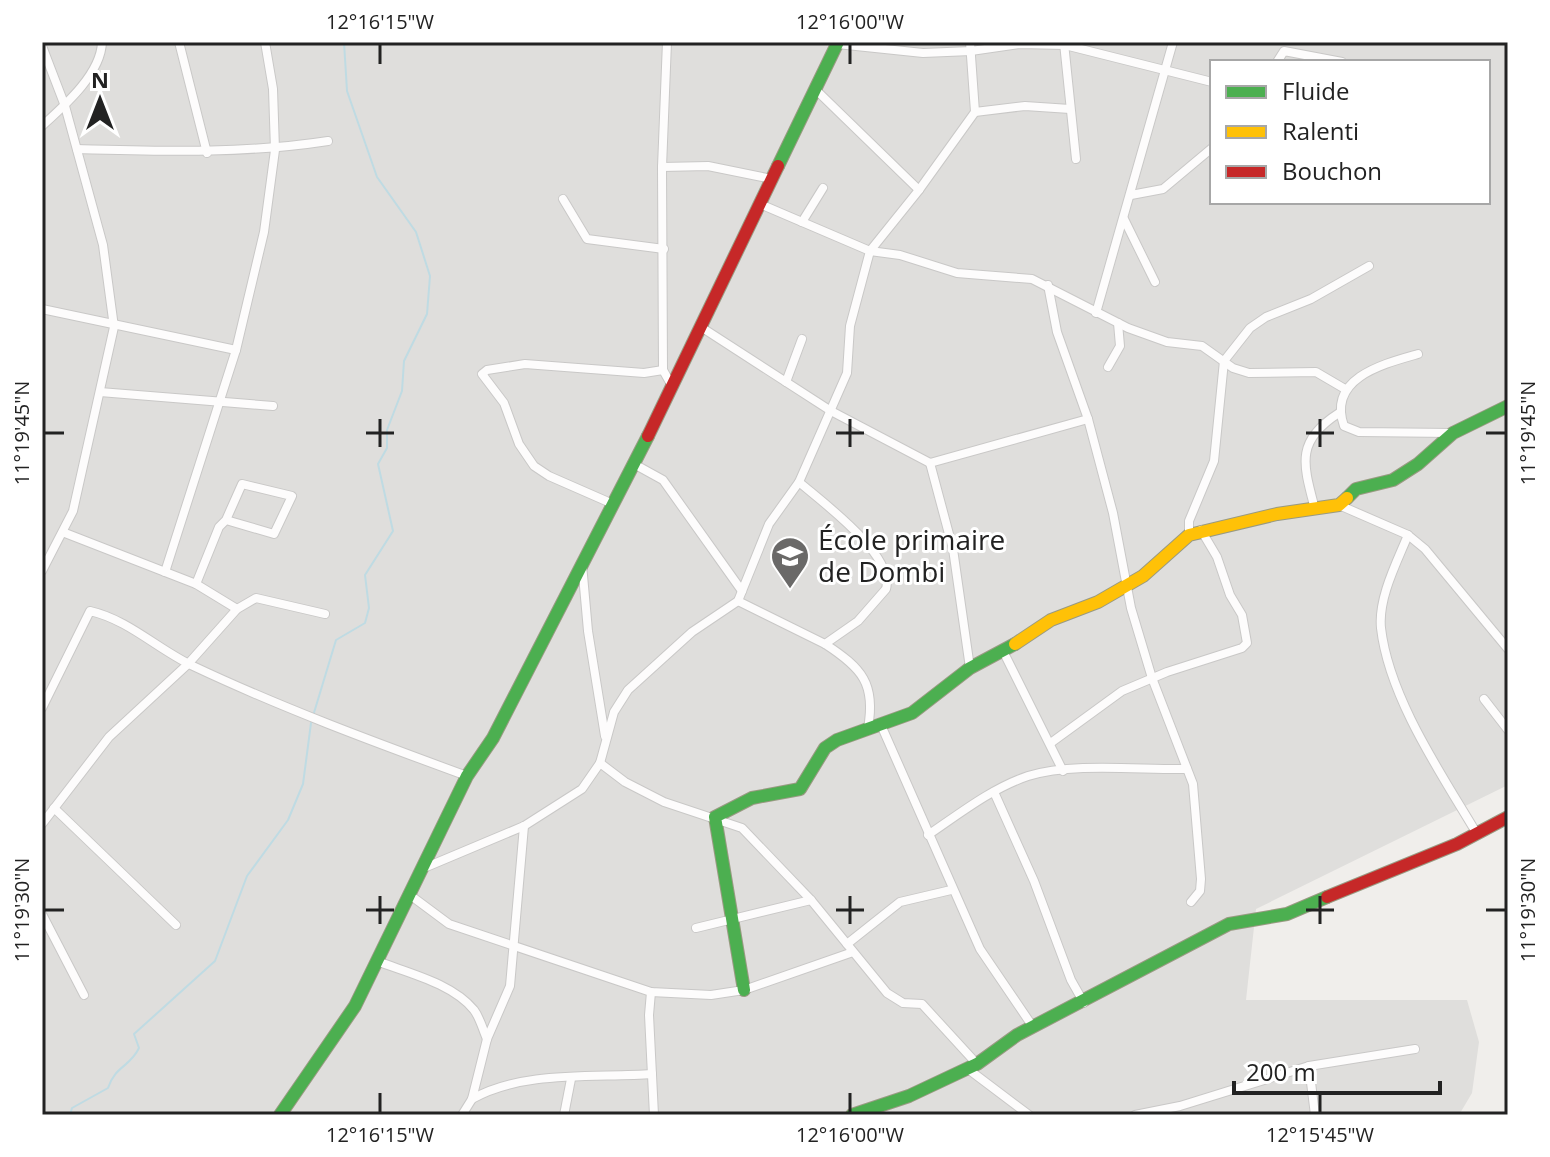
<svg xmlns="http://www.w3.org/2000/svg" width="1550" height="1157" viewBox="0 0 1550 1157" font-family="'Open Sans',sans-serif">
  <rect width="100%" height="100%" fill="#f0eeeb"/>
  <path fill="#dfdedc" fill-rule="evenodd" d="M42,42H1508V785L1256,909L1246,1000H1467L1479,1042L1472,1093L1459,1115H42ZM1212,62H1488V202H1212Z"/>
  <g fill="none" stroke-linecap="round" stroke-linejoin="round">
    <g stroke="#bfdbe3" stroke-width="2">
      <polyline points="313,716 336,640 365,623 369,608 365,575 393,531 378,464 387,448 387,430 402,391 404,361 427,314 430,276 416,232 377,177 347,91 344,42"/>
      <path d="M70,1115L72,1108L108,1088C115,1066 130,1067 139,1048L134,1034L215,961L247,876L288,820L303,784L311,723"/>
    </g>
    <g stroke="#c9c8c7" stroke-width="10">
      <g id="street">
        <polyline points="179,42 207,153"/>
        <polyline points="667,42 662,167 663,370 672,386"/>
        <polyline points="1064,43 1076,159"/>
        <polyline points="837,44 923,53 971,51 1020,44 1065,45 1212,82"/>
        <polyline points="42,46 65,106 103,245 114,327 73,511 42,571"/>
        <polyline points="1277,62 1284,51 1342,62"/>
        <polyline points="815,89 919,190"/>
        <polyline points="975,112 1025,106 1070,109"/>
        <path d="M42,126C64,106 101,74 102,42"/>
        <path d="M77,149C162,151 244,154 328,141"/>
        <polyline points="662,167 708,166 772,179"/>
        <polyline points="1131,195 1163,189 1212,148"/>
        <polyline points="563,199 587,239 664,249"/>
        <polyline points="760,204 870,251 900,255 957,273 1032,279 1128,328 1167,342 1202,346 1233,368 1249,373 1316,372 1345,389"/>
        <polyline points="1124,219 1155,282"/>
        <polyline points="802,222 823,188"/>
        <polyline points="1048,285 1057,332 1088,419 1113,513 1131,608 1152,678 1193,784 1201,879 1200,891 1191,902"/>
        <polyline points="42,309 236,350"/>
        <polyline points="1096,313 1173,42"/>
        <polyline points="701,327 831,411 930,463 1088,419"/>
        <path d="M1418,354C1383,364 1327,378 1344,426L1359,432L1452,433"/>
        <polyline points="1108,367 1120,346 1118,323"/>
        <polyline points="786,382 802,339"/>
        <polyline points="100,392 273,406"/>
        <polyline points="930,463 953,549 970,668"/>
        <polyline points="634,464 663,480 742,591"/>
        <polyline points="613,504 549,476 534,466 519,444 504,403 482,374 487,370 525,364 644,373 663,370"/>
        <polyline points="1339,505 1408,535 1425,549 1508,649"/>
        <path d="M1315,509C1303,464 1295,441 1339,413"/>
        <polyline points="65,533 196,584 237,609"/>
        <polyline points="1189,535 1189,521 1214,461 1224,361 1250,328 1266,317 1311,299 1369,266"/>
        <path d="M1408,535C1397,562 1378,598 1381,628C1389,698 1442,775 1477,834"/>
        <polyline points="582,564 588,631 605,736"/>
        <polyline points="165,572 236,350 264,232 275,150 273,89 265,42"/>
        <polyline points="196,584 219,527 226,520 274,534 292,496 242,484 226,520"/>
        <path d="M738,601L825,644L858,621L886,589C895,555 822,502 799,482"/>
        <path d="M825,644C862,668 876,684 868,728"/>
        <polyline points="1003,651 1063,771"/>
        <polyline points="1484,699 1508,730"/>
        <path d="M42,708L90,611C129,620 157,649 193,666C282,708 374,742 467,776"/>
        <polyline points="881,725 980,949 1033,1027"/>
        <polyline points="1052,742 1122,691 1167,672 1242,648 1247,643 1242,615 1230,595 1217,557 1201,530"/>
        <polyline points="600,763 625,782 664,802 742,828 811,900 887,993 903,1003 922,1004 977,1064"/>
        <polyline points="994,792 1034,881 1071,980 1084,1003"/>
        <polyline points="54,808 176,925"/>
        <polyline points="42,824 109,737 188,664 237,609 256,598 325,614"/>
        <path d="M928,835C959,814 992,788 1028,776C1073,762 1140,770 1187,769"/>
        <polyline points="424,868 524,826 582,789 600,763 614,712 628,690 692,632 738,601 769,524 799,482 847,373 850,326 870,251 919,190 975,112 970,42"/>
        <polyline points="410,895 449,924 651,992 711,995 744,990 853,952"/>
        <polyline points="42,914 84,995"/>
        <polyline points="696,928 811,900"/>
        <polyline points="847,944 900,902 951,890"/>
        <path d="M377,961C408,973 452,983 474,1010C480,1018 483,1030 487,1039"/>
        <polyline points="651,992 649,1015 654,1115"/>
        <polyline points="1309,1066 1315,1115"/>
        <polyline points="968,1069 1029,1115"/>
        <path d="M472,1099C523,1070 594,1078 652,1074"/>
        <polyline points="462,1115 472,1099 487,1039 510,986 524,826"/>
        <polyline points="564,1115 571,1079"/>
        <polyline points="1135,1115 1180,1106 1309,1066 1415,1049"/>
      </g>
    </g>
    <g stroke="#999a82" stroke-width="14">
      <g id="fast">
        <polyline points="778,166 838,42"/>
        <polyline points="1347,498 1356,489 1393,480 1418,464 1453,433 1508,406"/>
        <polyline points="744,990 715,817 752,798 800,789 825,748 837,740 912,713 970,668 1015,644"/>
        <polyline points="280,1115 355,1006 467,776 493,738 648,436"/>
        <polyline points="852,1115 909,1096 977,1064 1017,1035 1229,924 1287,914 1327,897"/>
      </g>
    </g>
    <g stroke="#999a82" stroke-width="14">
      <polyline id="slow" points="1015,644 1051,620 1098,602 1143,576 1189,535 1277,514 1339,505 1347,498"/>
    </g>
    <g stroke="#999a82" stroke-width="14">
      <g id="jam">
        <polyline points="648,436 778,166"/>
        <polyline points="1327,897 1457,844 1508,817"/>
      </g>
    </g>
    <use href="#street" stroke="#fdfcfc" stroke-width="8"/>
    <use href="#fast" stroke="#4caf50" stroke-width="12"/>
    <use href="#slow" stroke="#ffc107" stroke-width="12"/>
    <use href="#jam" stroke="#c62828" stroke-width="12"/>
  </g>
  <path fill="none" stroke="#222" stroke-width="3" d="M380,44V64M850,44V64M380,419V447M850,419V447M1320,419V447M44,433H64M366,433H394M836,433H864M1306,433H1334M1486,433H1506M380,896V924M850,896V924M1320,896V924M44,910H64M366,910H394M836,910H864M1306,910H1334M1486,910H1506M380,1093V1113M850,1093V1113M1320,1093V1113"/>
  <defs>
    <g id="school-pin" transform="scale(2)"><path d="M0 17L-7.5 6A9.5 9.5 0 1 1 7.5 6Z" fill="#6a6968" stroke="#fff"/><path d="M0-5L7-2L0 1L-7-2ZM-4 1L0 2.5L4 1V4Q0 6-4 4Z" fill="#fff"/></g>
  </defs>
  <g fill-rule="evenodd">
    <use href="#school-pin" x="790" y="556"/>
  </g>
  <g text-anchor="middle" stroke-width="6" stroke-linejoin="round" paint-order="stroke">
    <g font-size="28" fill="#222" stroke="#fff" text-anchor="start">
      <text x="818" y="550">École primaire<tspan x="818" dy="32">de Dombi</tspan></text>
    </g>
  </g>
  <rect width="1550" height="1157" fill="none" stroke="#ffffff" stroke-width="88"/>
  <rect x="1210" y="60" width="280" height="144" fill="#ffffff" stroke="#a7a7a7" stroke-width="2"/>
  <rect x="1226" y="86" width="40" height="12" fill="#4caf50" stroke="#a7a7a7" stroke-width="2"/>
  <text x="1282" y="100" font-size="24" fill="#222222">Fluide</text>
  <rect x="1226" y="126" width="40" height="12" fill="#ffc107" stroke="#a7a7a7" stroke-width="2"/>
  <text x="1282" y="140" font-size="24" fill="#222222">Ralenti</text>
  <rect x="1226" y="166" width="40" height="12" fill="#c62828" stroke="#a7a7a7" stroke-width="2"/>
  <text x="1282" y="180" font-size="24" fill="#222222">Bouchon</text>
  <g transform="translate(100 100)" stroke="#ffffff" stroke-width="6" paint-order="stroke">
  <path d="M0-6L14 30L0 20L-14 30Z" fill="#222222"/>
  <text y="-12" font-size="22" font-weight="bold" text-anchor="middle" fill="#222222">N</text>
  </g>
  <path d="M1234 1081v12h206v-12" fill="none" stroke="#222222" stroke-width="4"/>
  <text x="1246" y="1081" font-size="24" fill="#222222" stroke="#ffffff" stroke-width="6" paint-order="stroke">200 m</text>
  <rect x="44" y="44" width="1462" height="1069" fill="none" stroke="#222" stroke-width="3"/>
  <g font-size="20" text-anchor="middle" fill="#222">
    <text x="380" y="29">12°16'15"W</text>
    <text x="850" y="29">12°16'00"W</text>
    <text transform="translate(22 433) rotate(-90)" y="7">11°19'45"N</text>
    <text transform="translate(1528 433) rotate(-90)" y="7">11°19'45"N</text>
    <text transform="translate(22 910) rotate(-90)" y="7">11°19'30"N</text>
    <text transform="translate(1528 910) rotate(-90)" y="7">11°19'30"N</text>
    <text x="380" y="1142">12°16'15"W</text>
    <text x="850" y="1142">12°16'00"W</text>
    <text x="1320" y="1142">12°15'45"W</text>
  </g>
</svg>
